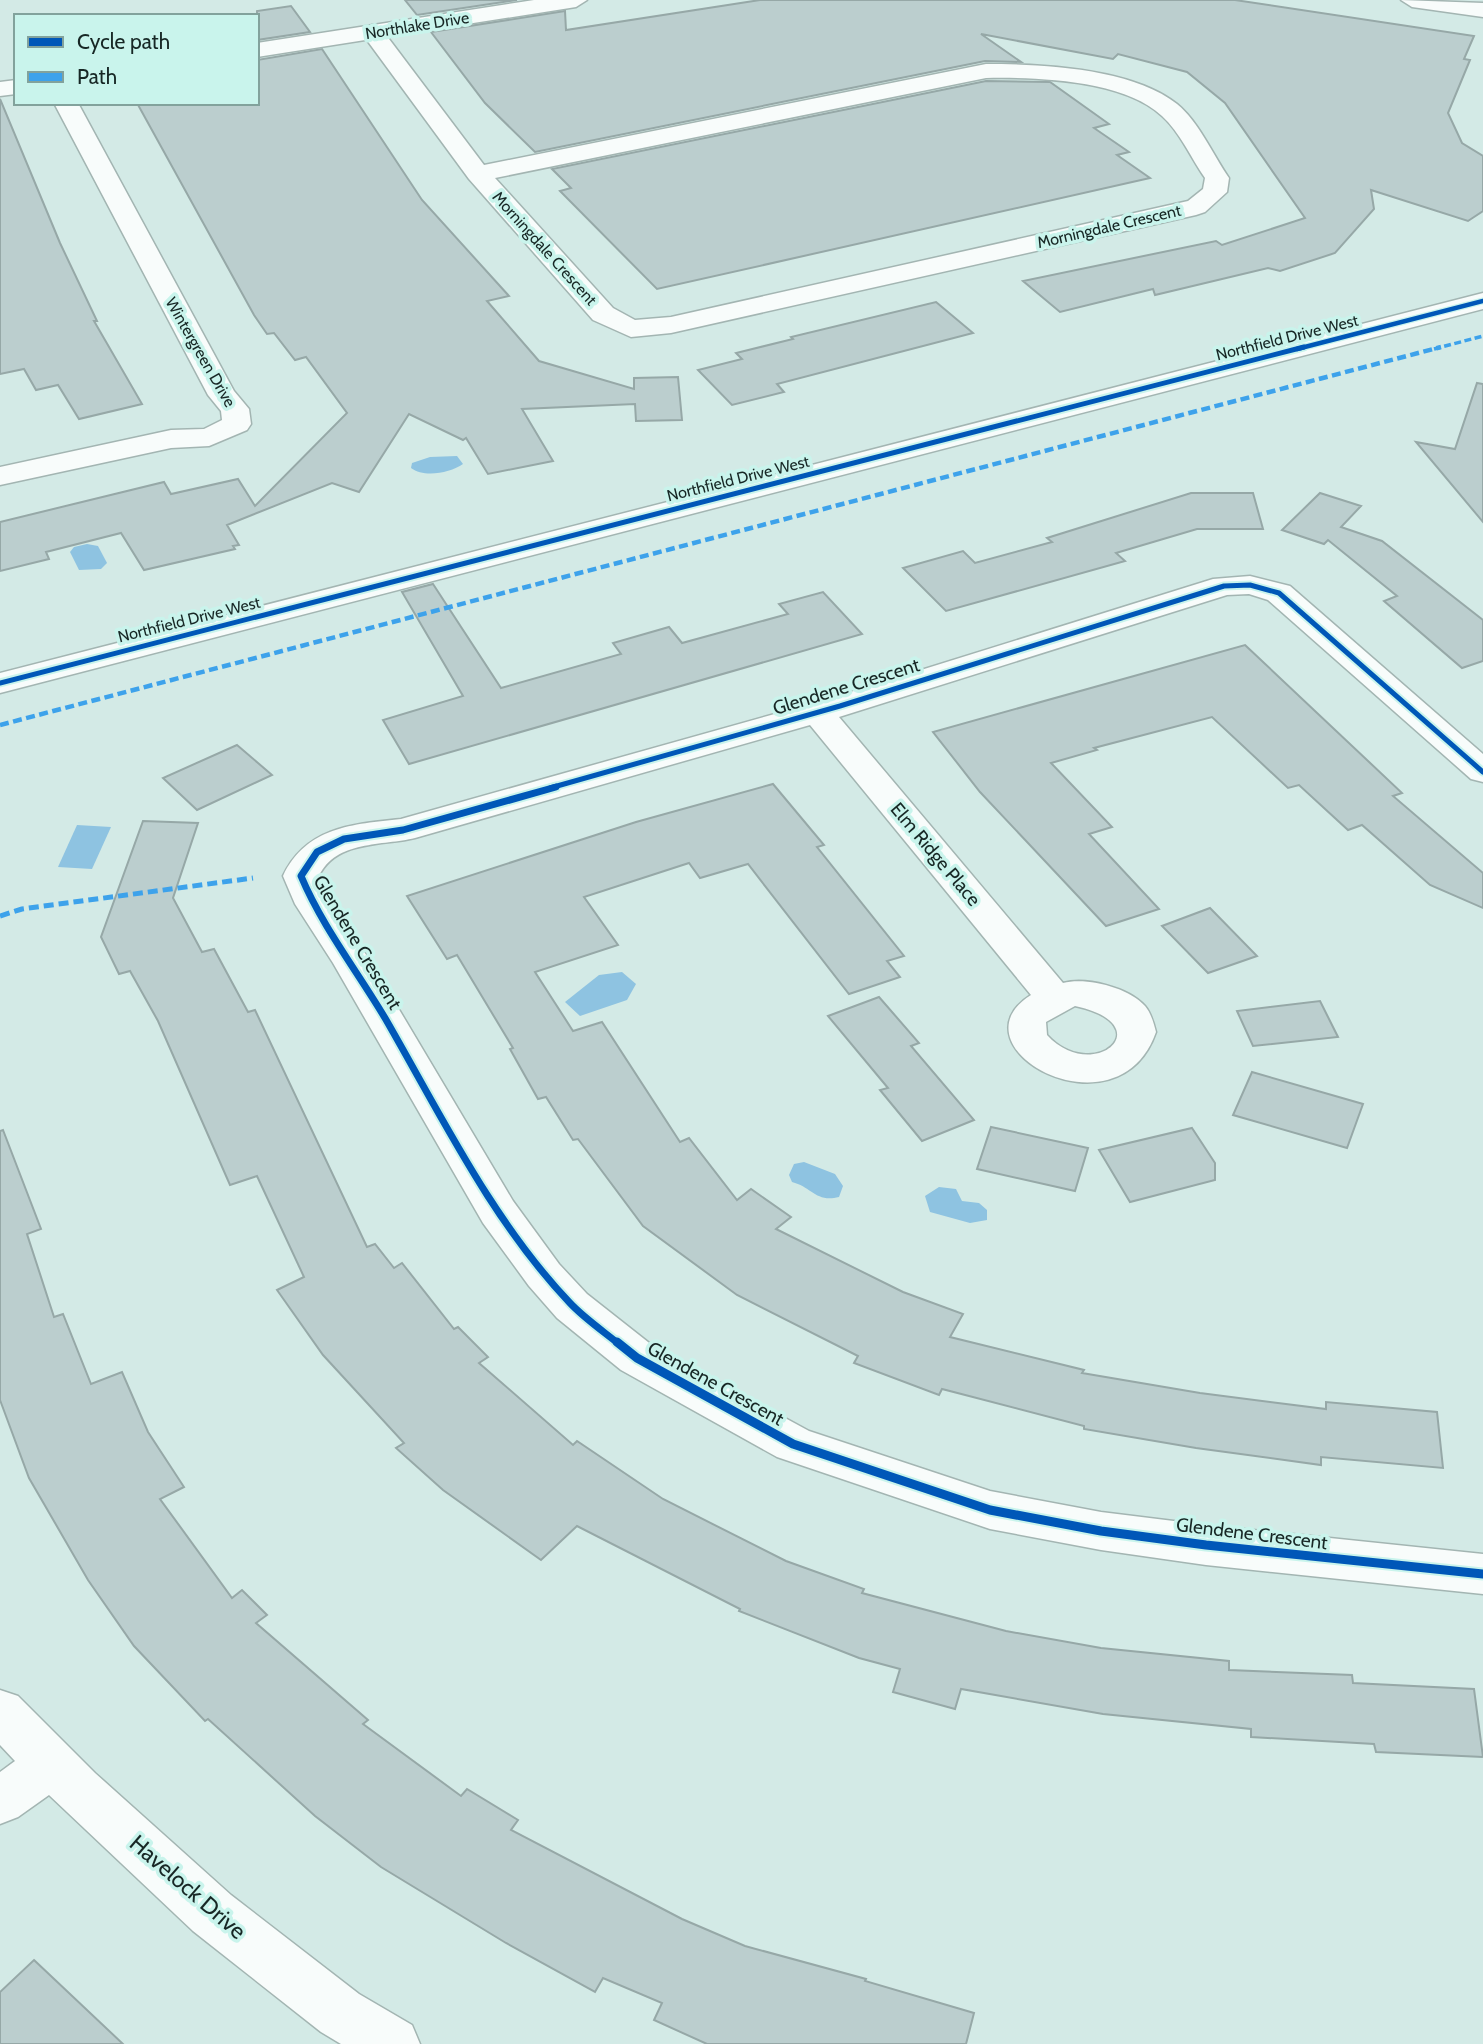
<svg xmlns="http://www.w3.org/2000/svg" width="1483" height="2044" viewBox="0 0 1483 2044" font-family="Cabin,sans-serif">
  <rect width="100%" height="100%" fill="#d3eae6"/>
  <g fill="#8ec3e1">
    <path d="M457,456L463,464C450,473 424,478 411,468L412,463L430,457Z"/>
    <polygon points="87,544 98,546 107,563 101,569 79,570 70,552 74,547"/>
    <polygon points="77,825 111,827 92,869 58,867"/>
    <polygon points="622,972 636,984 627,1000 580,1016 565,1002 599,975"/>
    <path d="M804,1162L835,1174L843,1186L839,1197C816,1203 812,1187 792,1182L789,1175L794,1164Z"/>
    <polygon points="939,1187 956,1189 962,1201 979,1203 987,1210 987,1220 970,1223 930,1212 925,1196"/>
  </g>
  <g fill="#bbcece" stroke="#96a8a7" stroke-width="2">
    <polygon points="405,0 517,0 417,15"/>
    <polygon points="760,0 1235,0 1474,36 1464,59 1470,60 1448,113 1462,143 1483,156 1483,211 1468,221 1371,190 1374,209 1335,253 1280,271 1268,268 1155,295 1153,289 1060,312 1023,281 1216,241 1222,245 1305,218 1225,103 1187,72 1118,54 1113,59 981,34 1021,62 985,61 535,152 485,103 431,32 565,11 566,30"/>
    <polygon points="291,6 310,32 257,40 257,11"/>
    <polygon points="322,49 422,200 509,296 487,301 539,361 634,389 634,378 678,377 682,420 636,421 635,404 522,409 553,461 488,474 466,438 463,440 409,414 359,492 332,483 227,525 239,545 233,546 235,549 144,570 121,533 46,552 49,559 0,571 0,522 164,482 171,494 238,479 255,506 347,413 306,357 295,360 274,333 267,334 254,315 137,103 257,103 257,60"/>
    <polygon points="986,81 1050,82 1109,124 1094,128 1129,152 1117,155 1150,178 657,289 560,191 571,188 552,169"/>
    <polygon points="0,99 60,243 97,321 94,321 142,404 79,419 58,385 36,390 24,369 0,374"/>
    <polygon points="936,302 973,333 777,384 784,392 732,405 698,370 742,359 736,353 793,339 791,337"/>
    <polygon points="1477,383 1483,384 1483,522 1416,442 1455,449"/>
    <polygon points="1191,493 1253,493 1263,529 1197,529 1116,553 1125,561 946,611 903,568 963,551 975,563 1052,542 1047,538"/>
    <polygon points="1320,493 1361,506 1341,527 1382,541 1483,620 1483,661 1462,668 1384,601 1397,596 1328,540 1324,544 1282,530"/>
    <polygon points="433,584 501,688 621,654 613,643 669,627 682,643 788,614 779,604 823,592 862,634 409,764 383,720 463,696 402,592"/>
    <polygon points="1245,645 1402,793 1393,796 1483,873 1483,908 1430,885 1362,825 1348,830 1299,785 1288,788 1212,717 1094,748 1097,750 1051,763 1112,827 1089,834 1159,909 1106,926 980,792 933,732"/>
    <polygon points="237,745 272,775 197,810 163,778"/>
    <polygon points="773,784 824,845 817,847 904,956 887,961 900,977 849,994 748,864 700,878 689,863 584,897 618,945 535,972 573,1031 602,1022 680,1142 689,1138 737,1200 751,1189 791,1217 776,1229 903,1292 963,1314 950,1337 1084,1370 1082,1373 1200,1393 1326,1409 1326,1402 1437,1412 1443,1468 1321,1457 1321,1465 1196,1448 1084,1429 1084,1426 942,1389 939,1395 854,1363 858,1356 737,1295 643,1226 578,1139 573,1140 546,1097 538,1099 510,1049 513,1048 457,955 447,959 407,896 636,822"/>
    <polygon points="143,821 198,823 173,898 202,952 214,949 248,1012 255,1010 367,1247 375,1244 394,1268 402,1263 454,1329 458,1327 488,1357 479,1363 573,1445 577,1441 663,1499 786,1561 864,1589 862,1593 1006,1631 1101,1648 1229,1661 1229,1670 1352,1675 1353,1683 1474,1689 1483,1757 1376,1752 1374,1744 1251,1737 1251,1729 1103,1714 961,1689 955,1709 893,1692 900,1669 859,1658 739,1611 740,1609 577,1526 541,1560 443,1490 396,1448 404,1443 323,1355 277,1290 304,1277 257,1176 230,1185 158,1021 130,971 119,974 101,937"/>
    <polygon points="1210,908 1257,956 1208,973 1162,926"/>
    <polygon points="879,997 919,1043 911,1046 974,1120 922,1141 880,1090 888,1088 828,1016"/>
    <polygon points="1320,1001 1338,1037 1253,1046 1237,1011"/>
    <polygon points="1252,1072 1363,1104 1347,1148 1233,1115"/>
    <polygon points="991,1127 1088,1148 1075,1191 977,1169"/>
    <polygon points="1192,1128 1215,1163 1215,1180 1130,1202 1099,1150"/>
    <polygon points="3,1130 41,1229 27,1234 54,1317 63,1314 91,1384 122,1372 148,1432 184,1487 160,1499 232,1598 242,1590 267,1615 256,1623 368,1720 363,1724 461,1796 467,1789 518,1820 511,1830 682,1919 745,1946 866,1979 865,1981 974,2013 966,2044 707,2044 654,2020 662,2003 603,1978 595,1992 506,1943 381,1867 315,1816 208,1719 205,1721 134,1646 88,1580 29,1478 0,1400 0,1131"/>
    <polygon points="34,1960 123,2044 0,2044 0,1992"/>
  </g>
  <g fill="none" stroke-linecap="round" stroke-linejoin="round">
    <g stroke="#a3b5b2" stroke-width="3">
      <g id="street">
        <path d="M372,25L380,27L484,165L986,64C1041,64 1132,68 1177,104C1199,122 1213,155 1229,178L1227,192L1205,212L1196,215L671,333L631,337L593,320L469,179L361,32ZM986,78C1036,77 1124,80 1162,116C1180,132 1191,158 1205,178L1203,189L1188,201L671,317L635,320L613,308L495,178Z"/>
        <polygon points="54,103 78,103 234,391 249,409 251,424 247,430 209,446 171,448 0,485 0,467 171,430 204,429 222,420 221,411 208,395"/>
        <path d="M1250,576L1290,586L1483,754V782L1471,779L1268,600L1249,594L1227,595L839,717L1063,983C1086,977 1128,987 1145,1006C1151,1013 1154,1024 1156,1032C1118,1141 948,1047 1031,995L810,725L415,838C383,846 336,840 319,876L331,903L369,959L513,1201L559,1264L587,1294L653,1346L809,1431L990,1491L1101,1512L1206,1525L1483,1554V1594L1206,1565L1101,1550L990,1529L777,1457L621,1370L557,1318L529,1286L483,1223L333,963L295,904L283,876C306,827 353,824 401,819L828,699L1213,579ZM1075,1006C1163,1025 1093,1085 1047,1035L1046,1022Z"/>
        <polygon points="0,1690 18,1696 95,1773 231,1895 359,1994 412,2025 420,2044 341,2044 321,2032 193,1931 49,1795 18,1817 0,1824 0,1772 15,1761 0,1745"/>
      </g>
    </g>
    <g stroke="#a3b5b2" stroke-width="3">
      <g id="secondary">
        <polygon points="534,0 587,0 576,7 257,57 257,43"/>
        <polygon points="1401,0 1483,3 1483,17 1412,7"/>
        <polygon points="16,80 16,94 0,96 0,82"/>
        <polygon points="1483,293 1483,309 0,693 0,673"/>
      </g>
    </g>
    <use href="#street" fill="#f8fcfb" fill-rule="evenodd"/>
    <use href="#secondary" fill="#f8fcfb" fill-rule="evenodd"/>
    <polyline stroke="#3da2eb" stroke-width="3.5" stroke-dasharray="7 3.5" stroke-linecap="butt" points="1434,349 1483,336"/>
    <polyline stroke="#3da2eb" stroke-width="4.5" stroke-dasharray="9 4.5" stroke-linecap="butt" points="0,725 1441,347"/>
    <polyline stroke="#3da2eb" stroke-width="5" stroke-dasharray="10 5" stroke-linecap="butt" points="0,916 22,909 253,878"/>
    <g stroke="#c9f4ec" stroke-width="7">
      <polyline id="cycleway-far3" points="1297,349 1483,301"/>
    </g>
    <g stroke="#c9f4ec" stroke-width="9">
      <g id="cycleway-far2">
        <polyline points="0,683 1304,347"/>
        <polyline points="550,788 840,706 1224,586 1250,585 1279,593 1483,772"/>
      </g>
    </g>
    <g stroke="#c9f4ec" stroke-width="11">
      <path id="cycleway-far1" d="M556,787L403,830L344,839L317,852L301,876C322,926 357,971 385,1018C441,1115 492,1221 570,1303C584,1318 603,1331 619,1344"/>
    </g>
    <g stroke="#c9f4ec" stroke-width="13">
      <polyline id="cycleway" points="617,1342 637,1358 793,1444 990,1510 1101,1531 1206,1545 1483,1574"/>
    </g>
    <use href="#cycleway-far3" stroke="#0057b8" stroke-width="4.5"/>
    <use href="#cycleway-far2" stroke="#0057b8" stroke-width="5"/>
    <use href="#cycleway-far1" stroke="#0057b8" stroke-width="7"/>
    <use href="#cycleway" stroke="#0057b8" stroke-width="9"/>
  </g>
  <g text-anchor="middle" stroke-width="7" stroke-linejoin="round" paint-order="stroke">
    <g font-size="16" fill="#172725" stroke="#c9f4ec">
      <text transform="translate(417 25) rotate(-9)" y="6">Northlake Drive</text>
      <text transform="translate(1109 226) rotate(-13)" y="6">Morningdale Crescent</text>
      <text transform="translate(545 248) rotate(48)" y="6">Morningdale Crescent</text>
      <text transform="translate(1287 337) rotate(-14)" y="6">Northfield Drive West</text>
      <text transform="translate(201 352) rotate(60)" y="6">Wintergreen Drive</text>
      <text transform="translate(738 478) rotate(-14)" y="6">Northfield Drive West</text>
      <text transform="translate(189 619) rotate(-14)" y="6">Northfield Drive West</text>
    </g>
    <g font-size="19" fill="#172725" stroke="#c9f4ec">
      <text transform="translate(846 686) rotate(-17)" y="7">Glendene Crescent</text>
      <text transform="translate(936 854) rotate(50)" y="7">Elm Ridge Place</text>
      <text transform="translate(358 942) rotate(59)" y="7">Glendene Crescent</text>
      <text transform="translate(716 1383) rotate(29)" y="7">Glendene Crescent</text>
      <text transform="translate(1252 1533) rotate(7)" y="7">Glendene Crescent</text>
    </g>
    <g font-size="23" fill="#172725" stroke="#c9f4ec">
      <text transform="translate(188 1887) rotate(41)" y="8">Havelock Drive</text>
    </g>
  </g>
  <rect x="14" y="14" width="245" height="91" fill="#c9f4ec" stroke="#82a29c" stroke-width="2"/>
  <rect x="28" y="37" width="35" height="10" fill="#0057b8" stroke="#82a29c" stroke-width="2"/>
  <text x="77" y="49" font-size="21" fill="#172725">Cycle path</text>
  <rect x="28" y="72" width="35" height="10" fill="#3da2eb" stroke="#82a29c" stroke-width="2"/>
  <text x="77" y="84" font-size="21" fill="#172725">Path</text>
</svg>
